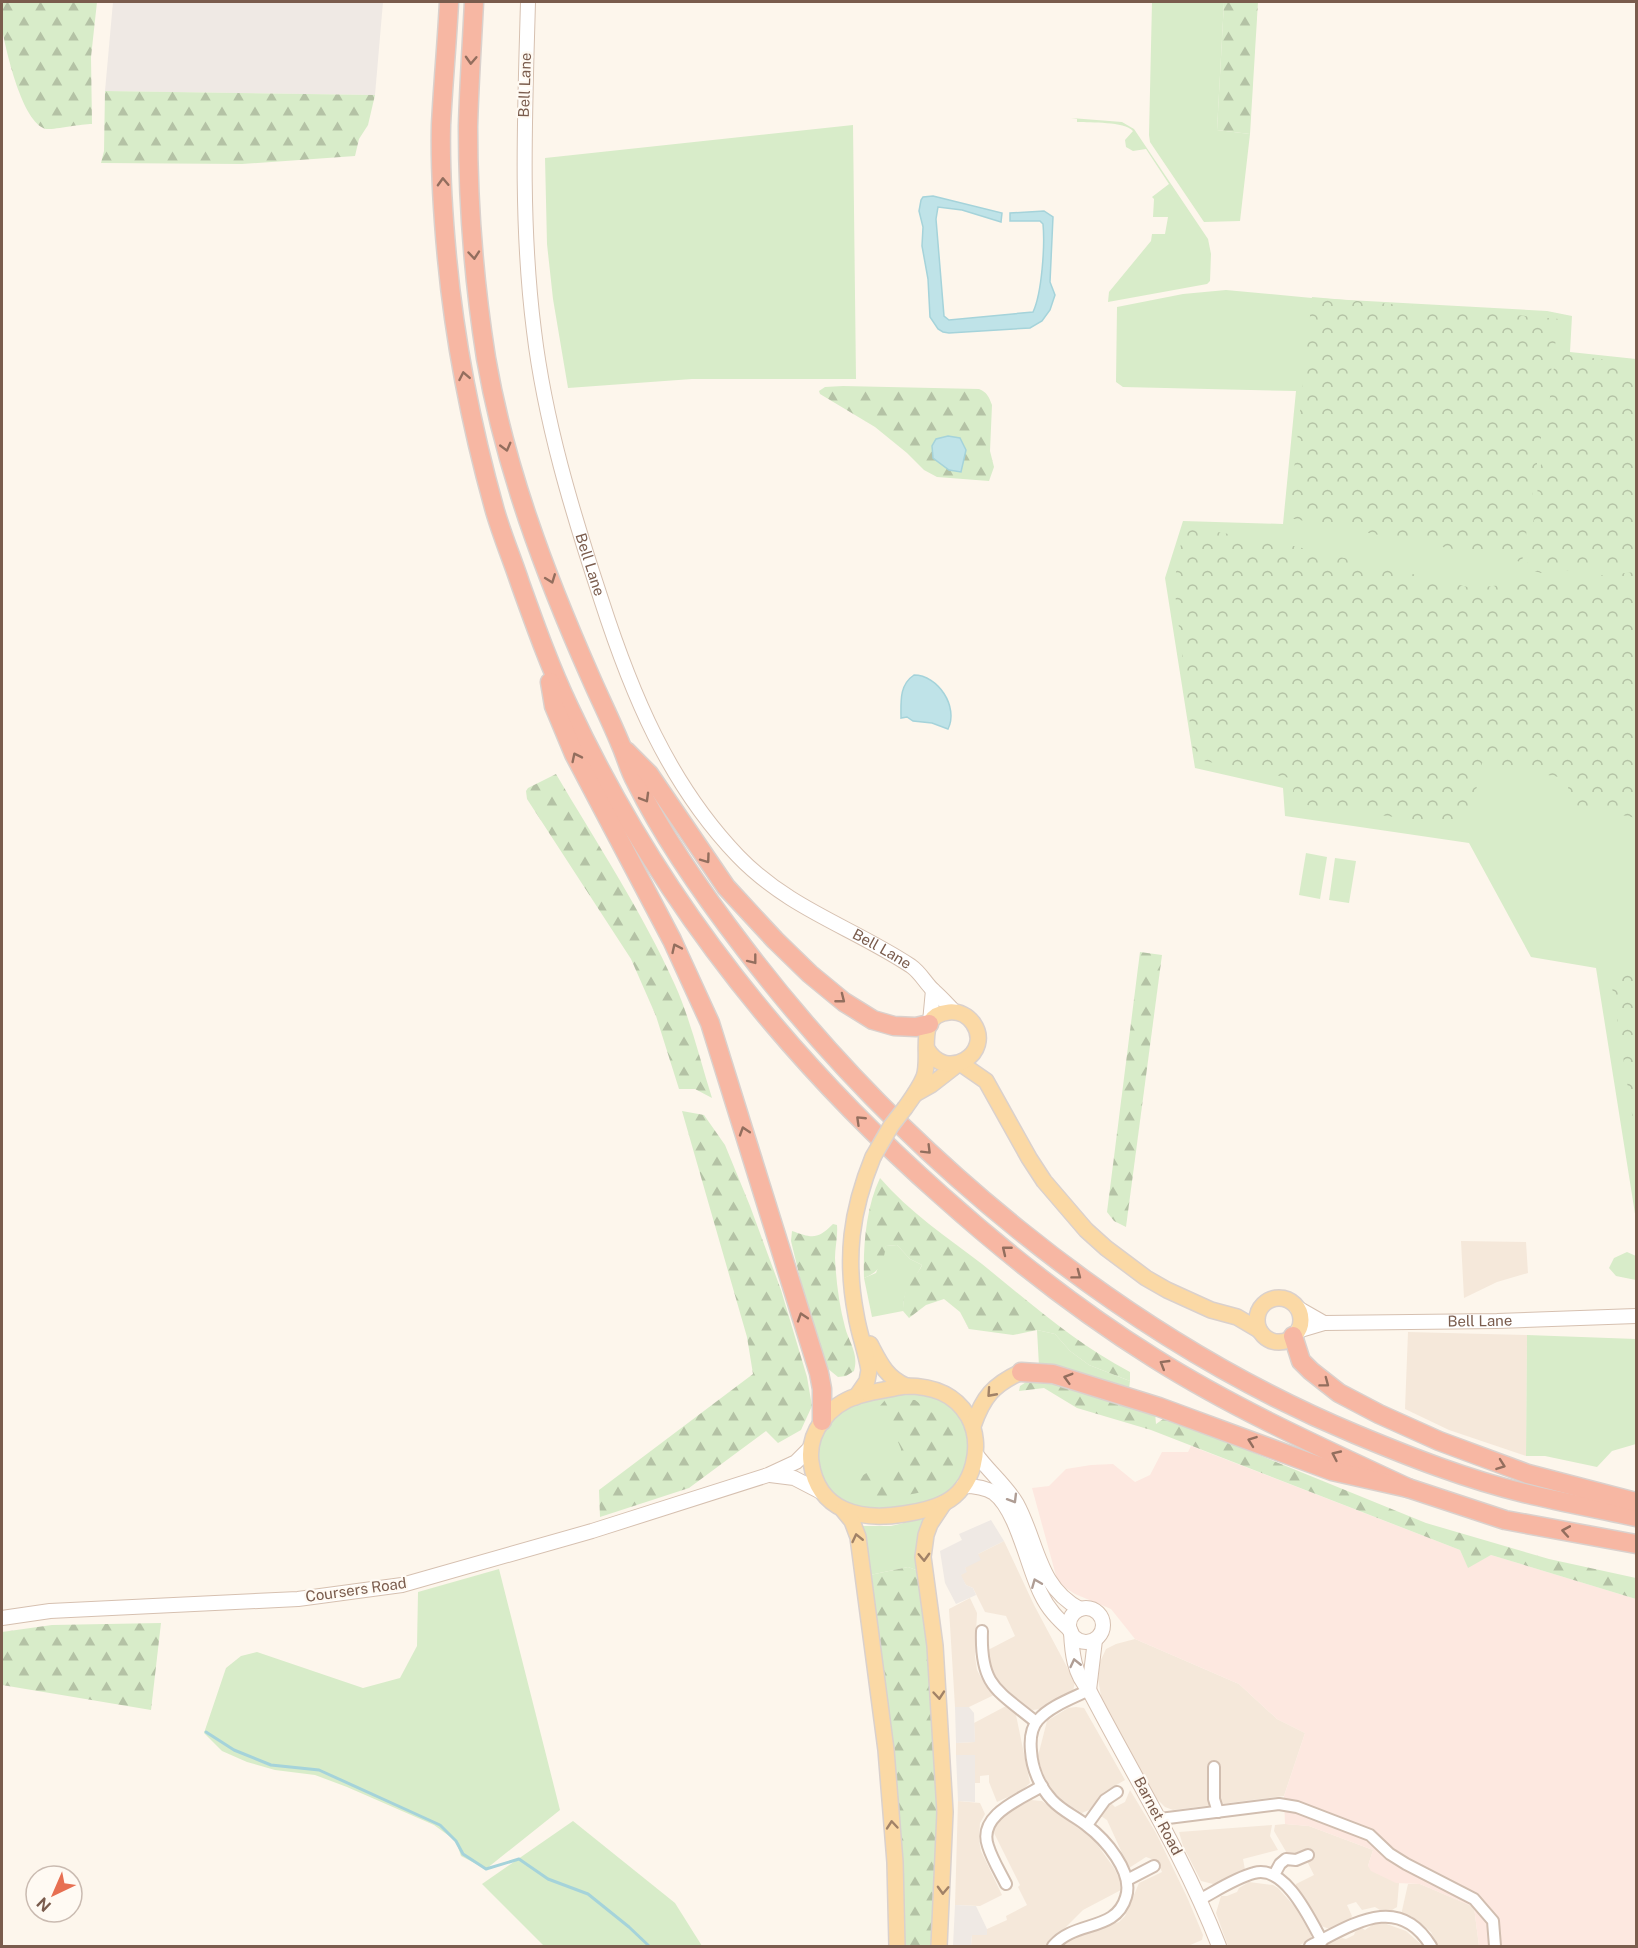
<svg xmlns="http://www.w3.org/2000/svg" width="1638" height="1948" viewBox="0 0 1638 1948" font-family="'Public Sans',sans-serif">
  <defs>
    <pattern id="forest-firs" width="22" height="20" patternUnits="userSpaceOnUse" patternTransform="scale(1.5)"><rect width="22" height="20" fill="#d8ecc9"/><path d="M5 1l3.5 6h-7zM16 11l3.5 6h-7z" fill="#b4c2a5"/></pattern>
    <pattern id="park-crowns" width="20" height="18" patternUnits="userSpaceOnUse" patternTransform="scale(1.5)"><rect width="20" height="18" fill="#d8ecc9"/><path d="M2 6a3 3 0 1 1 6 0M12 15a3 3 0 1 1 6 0" fill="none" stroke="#b4c2a5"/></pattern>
  </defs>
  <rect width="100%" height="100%" fill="#fdf6ec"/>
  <g fill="#f5e8da">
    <polygon points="1461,1241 1526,1242 1528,1273 1497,1282 1464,1298"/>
    <polygon points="1408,1332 1527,1335 1526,1456 1449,1430 1405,1409"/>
    <polygon points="1004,1541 1034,1605 1075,1682 1073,1691 1069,1694 1040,1709 1033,1710 1027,1708 997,1680 989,1663 988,1650 1015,1636 1006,1616 985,1612 973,1588 966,1585 960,1575 966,1572 965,1568 978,1554"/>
    <polygon points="970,1598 977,1613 975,1656 977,1670 985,1685 994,1695 969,1707 955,1707 949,1609"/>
    <polygon points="1135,1639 1239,1684 1277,1719 1305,1733 1284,1796 1173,1810 1165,1807 1156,1798 1102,1702 1098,1679 1100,1662 1106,1649 1116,1644"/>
    <polygon points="1006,1706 1016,1715 1030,1783 1021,1791 997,1802 989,1782 989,1775 980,1776 980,1783 975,1783 975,1755 956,1755 956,1743 975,1742 974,1723"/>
    <polygon points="1076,1707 1084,1708 1125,1780 1104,1792 1089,1810 1082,1813 1061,1800 1048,1784 1042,1773 1038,1756 1047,1721 1068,1708"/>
    <polygon points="1130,1790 1156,1833 1187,1897 1203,1935 1202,1940 1188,1946 1061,1946 1076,1936 1119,1922 1125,1916 1139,1883 1162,1872 1157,1861 1146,1857 1129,1868 1107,1820 1101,1816 1111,1803 1115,1807 1125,1802"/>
    <polygon points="1031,1800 1042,1801 1094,1840 1114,1868 1120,1880 1121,1890 1083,1910 1064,1929 1052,1937 1045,1946 971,1946 972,1934 987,1935 987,1929 1007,1920 1006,1916 1027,1905 1018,1887 1020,1885 993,1831 998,1820 1003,1814"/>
    <polygon points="958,1801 980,1803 985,1814 980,1823 979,1840 981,1851 1002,1895 980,1906 955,1905"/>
    <polygon points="1285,1824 1309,1826 1373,1850 1368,1866 1399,1883 1397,1907 1392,1910 1380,1910 1375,1907 1362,1910 1356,1902 1347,1905 1352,1916 1350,1919 1330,1929 1321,1926 1305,1898 1296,1887 1296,1884 1314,1875 1307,1861 1314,1856 1310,1848 1288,1855 1274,1831 1275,1825"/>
    <polygon points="1272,1825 1270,1836 1278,1850 1243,1859 1245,1870 1217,1885 1201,1881 1183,1846 1179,1832"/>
    <polygon points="1249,1882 1273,1885 1278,1888 1295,1907 1311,1935 1311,1939 1298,1946 1228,1946 1216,1913 1221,1896 1227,1896 1237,1892 1239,1888"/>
    <polygon points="1408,1884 1420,1884 1474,1907 1479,1946 1438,1946 1431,1932 1421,1923 1411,1916 1406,1917 1401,1915"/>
    <polygon points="1381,1922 1406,1931 1423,1946 1324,1946 1342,1938 1346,1939 1354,1935 1355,1932 1362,1928 1365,1930 1375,1923"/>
  </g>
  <polygon fill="#fde8e0" points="1191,1446 1460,1550 1468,1567 1491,1555 1636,1599 1636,1946 1479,1946 1474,1907 1420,1884 1396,1883 1371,1871 1368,1866 1373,1850 1309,1826 1285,1824 1284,1796 1305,1733 1277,1719 1239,1684 1135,1639 1111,1609 1075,1594 1058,1583 1032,1488 1049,1486 1066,1469 1091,1465 1113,1464 1135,1482 1150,1475 1162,1452 1188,1452"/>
  <g fill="#efe9e4">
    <polygon points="113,2 383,2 375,95 105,91"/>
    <polygon points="991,1520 1004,1541 978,1554 981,1560 965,1568 967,1572 961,1575 966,1585 973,1588 976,1595 956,1604 945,1583 940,1551 962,1540 959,1534"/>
    <polygon points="955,1707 969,1707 974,1713 975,1742 956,1743"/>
    <polygon points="956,1755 975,1755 975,1802 958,1801"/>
    <polygon points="955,1905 976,1906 987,1929 987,1935 972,1935 971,1946 953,1946"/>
  </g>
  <g fill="#d8ecc9">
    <polygon points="1152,2 1224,2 1217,130 1250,134 1240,221 1204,222 1150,142 1149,135"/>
    <path d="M1071,118L1122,122L1134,129L1208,239L1211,254L1210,281L1207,284L1108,302L1109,292L1151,241L1152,234H1165L1168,217H1153L1154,199L1152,197L1169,184L1146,149L1133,151L1126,147L1125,140L1133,131C1124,121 1091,123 1077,122V119Z"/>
    <polygon points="853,125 856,379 692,379 568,388 553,299 547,244 545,158"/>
    <polygon points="1226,290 1312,298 1547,311 1572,316 1570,352 1636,359 1636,1220 1596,968 1531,957 1469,843 1285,816 1283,788 1195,768 1165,578 1183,521 1283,524 1296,391 1123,387 1116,382 1117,307 1183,294"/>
    <polygon points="1306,853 1327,857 1320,899 1299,895"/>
    <polygon points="1335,858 1356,861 1349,903 1329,900"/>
    <path d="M897,1245L910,1259L922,1265C912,1285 904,1285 903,1311L872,1317L864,1278L876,1273L886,1246Z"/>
    <polygon points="1627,1252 1636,1256 1636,1280 1616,1276 1609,1268 1614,1258"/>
    <polygon points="1037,1330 1055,1334 1070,1351 1089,1365 1130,1381 1129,1389 1061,1368 1039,1366"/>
    <polygon points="1527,1335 1636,1339 1636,1444 1612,1451 1597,1467 1545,1456 1526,1456"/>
    <path d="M911,1393C928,1395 940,1397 953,1408C979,1429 970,1475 946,1493C933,1502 917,1505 902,1507C884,1510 875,1513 858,1507C852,1505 845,1504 840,1501C831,1497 825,1485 822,1476C812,1450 821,1425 845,1409C864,1397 889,1396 911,1393Z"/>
    <polygon points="925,1518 921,1531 919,1571 908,1567 870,1575 861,1526 891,1526"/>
    <polygon points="499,1569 560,1810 486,1869 461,1856 456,1841 434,1825 347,1787 315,1775 275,1770 247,1762 222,1751 204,1733 226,1668 241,1656 257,1652 363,1688 400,1678 417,1646 418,1592"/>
    <polygon points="573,1821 675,1903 702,1946 544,1946 482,1884"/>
  </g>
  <g fill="url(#forest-firs)">
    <path d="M2,2H97L91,57L92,124C81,124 52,130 46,129C22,123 6,50 2,29C0,21 1,10 2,2Z"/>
    <polygon points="1224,2 1258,2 1250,134 1217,130"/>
    <polygon points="105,91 375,95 368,125 359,139 355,156 242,164 101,163 104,151"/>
    <path d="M843,386L979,389C987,392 989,397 992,405L990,451L994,467L989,481L937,477L924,470L907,453L875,427L820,394L819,391L825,387Z"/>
    <path d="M556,774C596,842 643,913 675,985C691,1021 700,1060 712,1098L695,1089H679L656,1016L631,959L527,799L526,791L528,788Z"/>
    <polygon points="1140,952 1162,955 1126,1227 1114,1221 1107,1212"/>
    <polygon points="682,1111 704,1115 725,1145 750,1206 781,1290 807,1377 812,1406 801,1430 778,1443 766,1431 689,1488 600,1517 599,1490 753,1374 747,1337"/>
    <path d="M880,1178C909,1212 947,1237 982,1264C1029,1302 1076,1344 1130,1372V1381L1089,1365L1070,1351L1055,1334L1037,1330L1013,1335L969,1329L960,1312L944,1299L926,1305L909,1318L903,1311C903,1303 904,1293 908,1286C911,1278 919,1273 922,1265L910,1259L897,1245L886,1246C883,1263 881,1271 864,1278C863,1246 866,1207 880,1178Z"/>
    <path d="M833,1224L837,1225C838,1236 835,1247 835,1258C836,1280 839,1305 845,1327C849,1343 859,1353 854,1371L846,1376L838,1377L827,1368L809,1315L791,1241L792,1231C812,1238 817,1240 833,1224Z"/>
    <polygon points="1031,1379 1077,1390 1155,1412 1156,1424 1166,1417 1426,1523 1549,1559 1636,1578 1636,1599 1491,1555 1468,1568 1460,1550 1151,1430 1077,1408 1044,1388 1019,1391 1020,1386"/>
    <path d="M886,1399L915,1400L935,1415L945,1418C950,1427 958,1438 958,1448C959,1464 941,1487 926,1491C912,1495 895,1496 880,1499L860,1486V1477L873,1469L901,1464V1449L896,1437L884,1425L879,1407Z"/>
    <polygon points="908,1567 919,1571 932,1680 939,1830 934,1946 901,1946 870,1575"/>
    <polygon points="161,1623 151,1710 2,1685 2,1632 52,1625"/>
  </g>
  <g fill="url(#park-crowns)">
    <polygon points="1312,297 1559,319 1522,562 1289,518"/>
    <polygon points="1556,352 1636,365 1636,565 1541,573 1527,569"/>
    <polygon points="1184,526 1285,544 1472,588 1636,572 1636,818 1565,803 1570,779 1482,763 1468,827 1291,803 1295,779 1194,759 1174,584"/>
    <polygon points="1636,956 1636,1139 1610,974"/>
  </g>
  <g fill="#bfe3e8" stroke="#a5d3da" stroke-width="1.5">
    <path d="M933,196L1002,213L1001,222L962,210L938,207L936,219L944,316L949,320L1033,312C1042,293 1045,245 1043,224L1040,221H1010V213L1044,211L1053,217L1050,282L1055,295L1050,310L1042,321L1030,328L949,333L943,332L938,329L930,317L928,279L922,246L923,227L919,211L921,200L923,197Z"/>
    <polygon points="948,436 960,438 966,450 961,472 949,470 933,458 932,446 936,439"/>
    <path d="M914,675C938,675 959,707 948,729L932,723L913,721L907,717L901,718C901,702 899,685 914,675Z"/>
  </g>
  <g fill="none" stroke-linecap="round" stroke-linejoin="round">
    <polyline stroke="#a5d3da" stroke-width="3" points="206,1732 234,1750 271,1765 319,1770 440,1825 456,1841 463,1854 486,1869 519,1859 548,1879 588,1894 629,1927 649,1946"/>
    <g stroke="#d1beb0" stroke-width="14">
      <g id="street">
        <path d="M982,1631C980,1686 997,1690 1036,1722"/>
        <polyline points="1214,1767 1214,1799 1218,1812"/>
        <polyline points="1160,1819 1279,1804 1297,1807 1370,1835 1390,1854 1406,1864 1474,1899 1493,1921 1495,1946"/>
        <polyline points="1087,1825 1105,1800 1117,1792"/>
        <polyline points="1274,1875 1280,1864 1286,1859 1296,1860 1308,1855"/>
        <polyline points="1127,1880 1154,1866"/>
        <path d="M1006,1884C1000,1872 992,1859 988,1846C977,1815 1021,1799 1042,1786"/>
        <path d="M1199,1900C1216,1891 1235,1878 1254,1873C1285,1864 1310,1919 1322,1941"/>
        <path d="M1053,1946C1075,1920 1116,1932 1126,1897C1134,1872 1105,1839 1086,1825C1075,1816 1062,1811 1052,1800C1040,1787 1032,1769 1031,1751C1030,1741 1031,1728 1038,1720C1050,1706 1073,1698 1089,1690"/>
        <path d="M1310,1946C1352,1925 1398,1892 1431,1946"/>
      </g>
    </g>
    <g stroke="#d6c0b0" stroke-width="16">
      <g id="secondary">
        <path id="s1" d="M528,2C525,111 520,221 534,331C545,422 572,511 601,599C631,692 668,783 738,856C789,909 852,927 911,966C921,973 926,984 934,991C942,998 948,1005 955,1012"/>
        <polyline points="930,1022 933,990"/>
        <polyline points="1296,1307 1324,1323"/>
        <path id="s2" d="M1297,1331L1324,1323L1497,1321L1636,1316"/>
        <path d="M976,1454C989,1472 1006,1485 1017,1504C1038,1543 1038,1587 1080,1609"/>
        <polyline points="770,1475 794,1478 821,1492"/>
        <path d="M963,1486C974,1486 985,1487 994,1493C1017,1510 1028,1569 1041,1594C1048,1609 1058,1619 1070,1630"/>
        <circle cx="1086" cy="1625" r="17"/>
        <polyline points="2,1618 50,1611 298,1599 402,1585 592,1531 768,1475 796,1462 811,1447"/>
        <path d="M1071,1632C1072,1653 1074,1674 1089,1690C1133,1775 1184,1856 1219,1946"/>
        <polyline points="1089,1690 1095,1640"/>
      </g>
    </g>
    <g stroke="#dad1cd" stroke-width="18">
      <g id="primary">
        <polyline points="960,1063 986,1081 1029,1158 1044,1181 1086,1230 1106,1248 1146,1278 1167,1290 1211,1310 1237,1317 1259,1330"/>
        <polyline points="915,1094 931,1085 958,1064"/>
        <path d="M905,1108C912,1098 919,1089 924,1077C932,1055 914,1015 949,1012C959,1011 968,1016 973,1023C994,1053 946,1083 927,1049"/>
        <circle cx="1279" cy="1320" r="22"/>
        <path d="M870,1344C880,1363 886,1377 906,1386"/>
        <path d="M906,1386C932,1386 954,1393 968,1416C984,1445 974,1488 944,1503C932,1509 917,1512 904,1514C861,1521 818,1512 811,1462C807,1432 829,1405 857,1396C873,1391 890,1389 906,1386Z"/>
        <path d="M856,1397L867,1381L869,1370C866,1351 859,1334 856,1315C845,1258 851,1211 873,1157"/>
        <path d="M973,1426C983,1397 993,1385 1021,1372"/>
        <polyline points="843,1510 852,1521 858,1537 886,1750 895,1862 897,1946"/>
        <polyline points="939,1946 945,1812 935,1646 923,1557 926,1535 930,1524 944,1503"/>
      </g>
    </g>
    <g stroke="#dad1cd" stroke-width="21">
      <g id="highway">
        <path d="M449,2C447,43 443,84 441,125C440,169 443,215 447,258C455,344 472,429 495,511C502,535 512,559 520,583C535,625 550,667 569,707C657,896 786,1058 942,1196C1008,1255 1079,1311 1154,1358C1235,1409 1322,1448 1408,1488"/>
        <path d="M474,2C472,43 469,86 468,127C468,204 474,282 486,358C505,468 545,574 590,676C600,699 611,721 620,743C626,756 629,770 636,782C665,841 705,897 745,949C898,1150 1120,1336 1355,1434C1410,1457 1466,1479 1524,1493C1561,1502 1599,1509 1636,1517"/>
        <polyline points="550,682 554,706 574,754 672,940 710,1023 819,1373 822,1389 822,1421"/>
        <polyline points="626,751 649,774 726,887 775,940 810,974 844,1002 873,1020 894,1026 916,1027 929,1024"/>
        <polyline points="1293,1336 1301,1361 1311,1371 1339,1393 1379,1414 1439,1441 1528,1474 1636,1502"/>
        <polyline points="1021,1372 1053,1374 1082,1383 1159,1407 1332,1471 1408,1488 1505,1520 1636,1544"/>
      </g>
    </g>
    <use href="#street" stroke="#fff" stroke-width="10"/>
    <use href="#secondary" stroke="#fff" stroke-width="14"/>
    <use href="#primary" stroke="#fbd9a5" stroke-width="15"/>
    <use href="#highway" stroke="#f7b7a3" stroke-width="18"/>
    <g stroke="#dad1cd" stroke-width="18" stroke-linecap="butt">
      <polyline id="primary-bridge" points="873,1157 891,1126 905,1108"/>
    </g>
    <use href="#primary-bridge" stroke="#fbd9a5" stroke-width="15"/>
  </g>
  <defs><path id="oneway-chevron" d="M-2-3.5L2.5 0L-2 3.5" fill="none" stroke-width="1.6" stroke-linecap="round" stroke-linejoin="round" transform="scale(1.5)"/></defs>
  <g stroke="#936e5e">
    <use href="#oneway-chevron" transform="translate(471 60) rotate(93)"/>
    <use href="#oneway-chevron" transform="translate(443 182) rotate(-92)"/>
    <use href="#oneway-chevron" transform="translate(474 255) rotate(85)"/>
    <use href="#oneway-chevron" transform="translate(464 376) rotate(-101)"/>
    <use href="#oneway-chevron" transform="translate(506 447) rotate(75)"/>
    <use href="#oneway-chevron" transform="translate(551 579) rotate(69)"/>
    <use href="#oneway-chevron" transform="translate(576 757) rotate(-116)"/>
    <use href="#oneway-chevron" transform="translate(645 798) rotate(60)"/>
    <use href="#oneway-chevron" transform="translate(706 859) rotate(54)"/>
    <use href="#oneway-chevron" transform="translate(676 948) rotate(-115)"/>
    <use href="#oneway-chevron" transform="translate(753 960) rotate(52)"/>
    <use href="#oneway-chevron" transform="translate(841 999) rotate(38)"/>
    <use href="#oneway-chevron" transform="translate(860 1120) rotate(-136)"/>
    <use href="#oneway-chevron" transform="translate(744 1131) rotate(-108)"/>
    <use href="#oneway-chevron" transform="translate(927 1150) rotate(45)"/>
    <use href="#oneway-chevron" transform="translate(1006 1250) rotate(-141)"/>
    <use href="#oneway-chevron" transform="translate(1077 1275) rotate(37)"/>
    <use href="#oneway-chevron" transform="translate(802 1317) rotate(-108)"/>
    <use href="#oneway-chevron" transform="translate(1164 1364) rotate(-149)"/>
    <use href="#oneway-chevron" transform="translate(1068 1378) rotate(-164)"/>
    <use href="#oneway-chevron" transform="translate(1325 1383) rotate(37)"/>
    <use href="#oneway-chevron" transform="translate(1252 1441) rotate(-160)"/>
    <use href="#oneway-chevron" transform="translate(1336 1455) rotate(-155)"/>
    <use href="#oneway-chevron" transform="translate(1501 1465) rotate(20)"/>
    <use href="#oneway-chevron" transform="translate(1566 1531) rotate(-170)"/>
  </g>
  <g stroke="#a18267">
    <use href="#oneway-chevron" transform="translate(991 1393) rotate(132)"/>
    <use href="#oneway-chevron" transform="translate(857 1538) rotate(-103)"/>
    <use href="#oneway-chevron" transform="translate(924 1557) rotate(88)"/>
    <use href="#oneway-chevron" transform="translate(939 1695) rotate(85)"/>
    <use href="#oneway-chevron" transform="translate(892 1825) rotate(-95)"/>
    <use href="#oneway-chevron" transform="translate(943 1890) rotate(92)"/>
  </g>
  <g stroke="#af9d94">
    <use href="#oneway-chevron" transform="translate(1013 1499) rotate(59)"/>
    <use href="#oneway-chevron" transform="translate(1036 1583) rotate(-112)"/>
    <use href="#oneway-chevron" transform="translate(1075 1663) rotate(-103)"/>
  </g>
  <g text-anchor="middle" stroke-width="4.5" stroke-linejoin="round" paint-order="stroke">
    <g font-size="15" fill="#7a5c4d" stroke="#fffaf3">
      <text transform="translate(525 85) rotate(-88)" y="5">Bell Lane</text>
      <text dy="5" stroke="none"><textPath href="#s1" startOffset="570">Bell Lane</textPath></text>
      <text dy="5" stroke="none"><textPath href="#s1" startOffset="1072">Bell Lane</textPath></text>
      <text dy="5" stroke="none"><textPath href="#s2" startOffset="184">Bell Lane</textPath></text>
      <text transform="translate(356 1590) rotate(-8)" y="5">Coursers Road</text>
      <text transform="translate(1158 1816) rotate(62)" y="5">Barnet Road</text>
    </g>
  </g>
  <rect width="1638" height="1948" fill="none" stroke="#7a5c4d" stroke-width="6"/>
  <g transform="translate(54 1894) rotate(224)"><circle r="28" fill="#fffaf3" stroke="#cabbb1" stroke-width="1.5"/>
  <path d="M0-4.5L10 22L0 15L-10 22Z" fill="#e76f51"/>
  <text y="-9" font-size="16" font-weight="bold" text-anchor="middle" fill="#7a5c4d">N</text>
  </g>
</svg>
